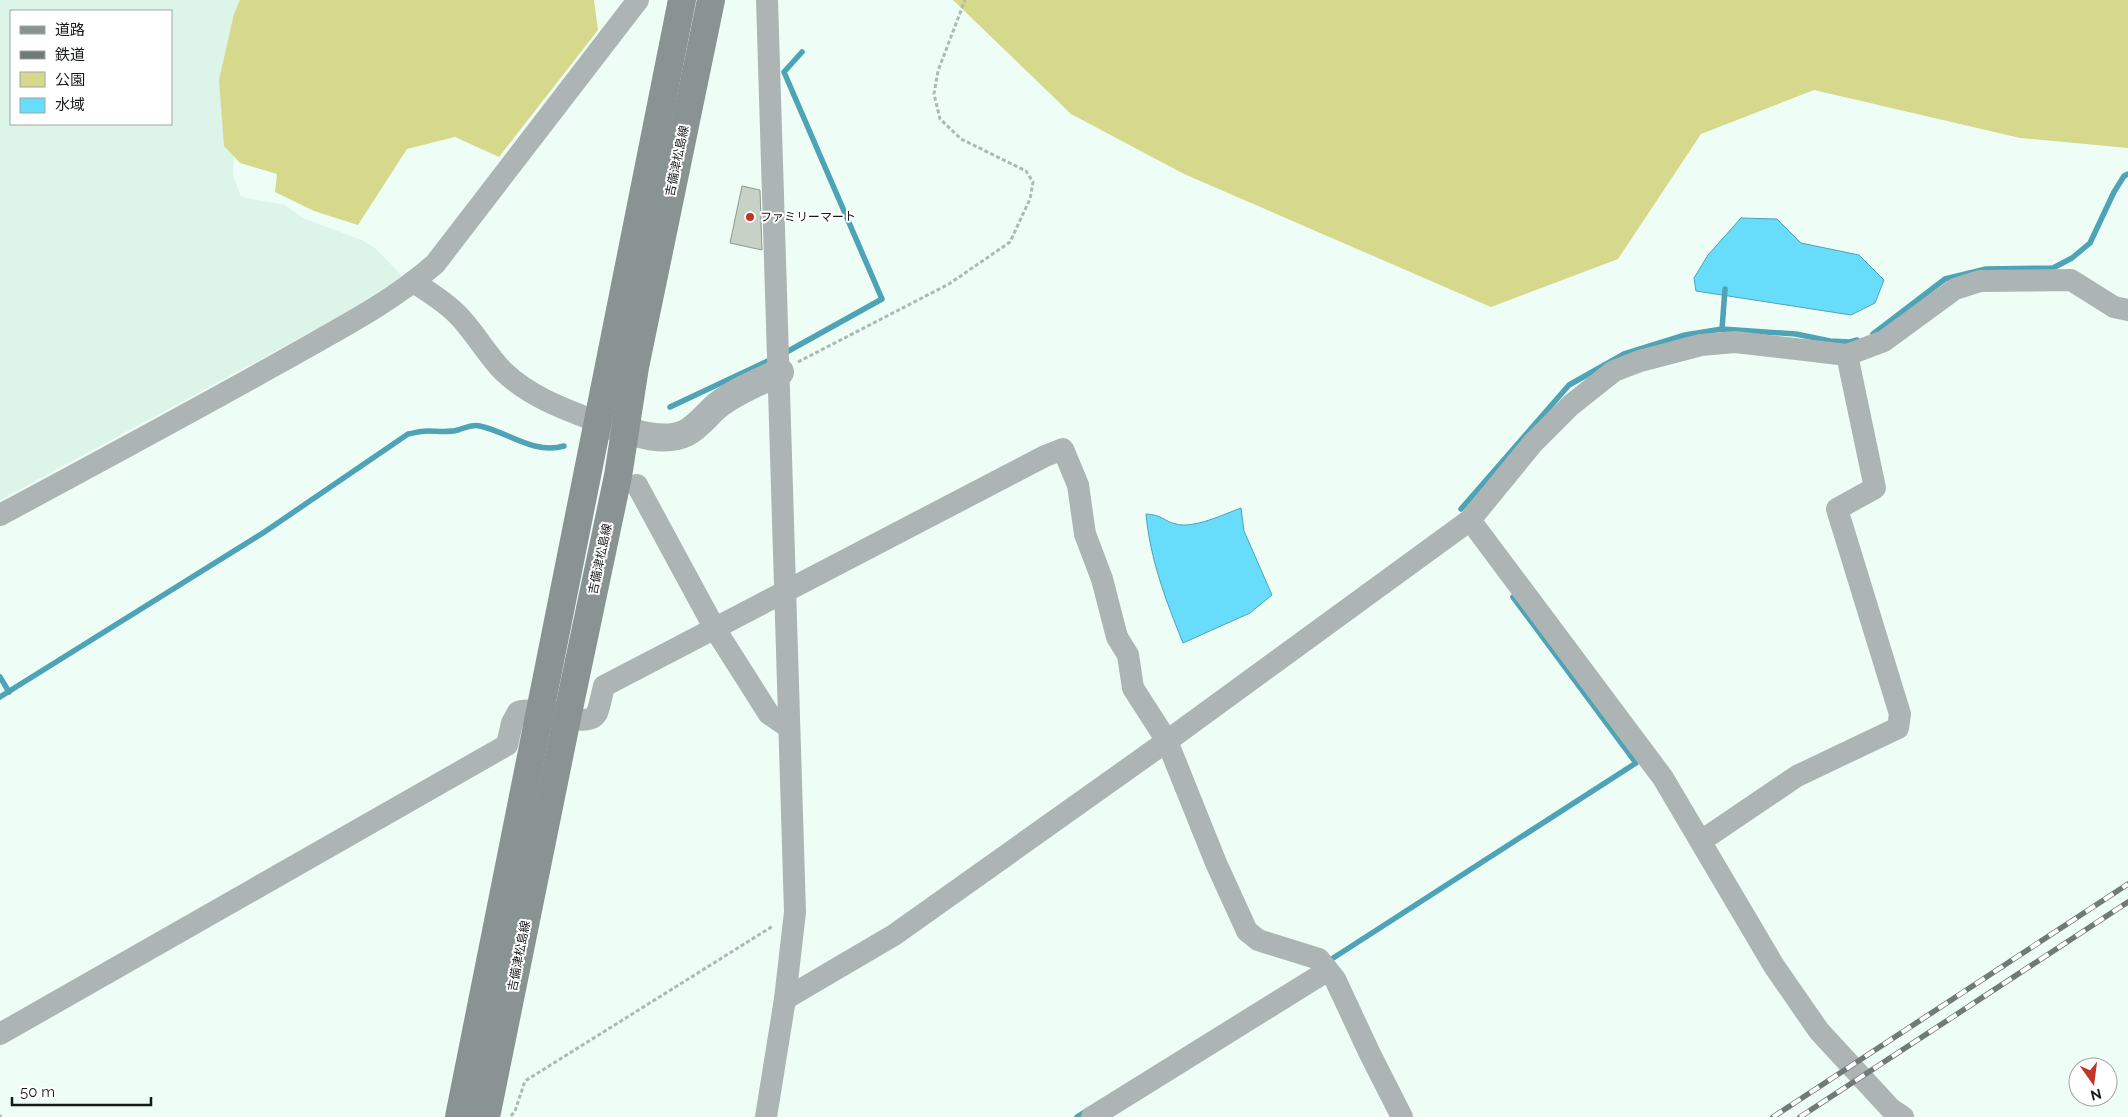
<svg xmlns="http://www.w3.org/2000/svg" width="2128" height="1117" viewBox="0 0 2128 1117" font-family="Raleway,'Noto Sans JP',sans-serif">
  <rect width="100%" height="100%" fill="#eefef6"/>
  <path fill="#ddf4e8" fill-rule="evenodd" d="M0,0H405L234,156L233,175L241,197L285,205L303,218L362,240L376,249L402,276L344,314L0,500ZM11,11H171V124H11Z"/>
  <g fill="#d6d98c">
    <polygon points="240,0 594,0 598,30 499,157 455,137 407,149 358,225 314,211 275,192 277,174 240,163 224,146 219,80 234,14"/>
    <polygon points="953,0 2128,0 2128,148 2020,138 1814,90 1701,134 1618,259 1491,307 1184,174 1071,114"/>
  </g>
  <g fill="#68ddfb" stroke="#4fa3b7">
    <polygon points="1741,218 1777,219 1801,243 1859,255 1884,280 1875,303 1851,315 1696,291 1694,278 1708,255"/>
    <path d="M1241,508L1244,531L1272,595L1250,613L1183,643C1166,601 1150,559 1146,514C1163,515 1163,521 1176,524C1194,529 1224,514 1241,508Z"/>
  </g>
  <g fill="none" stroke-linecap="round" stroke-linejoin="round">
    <g stroke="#4fa3b7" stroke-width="5.5">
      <polyline points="1722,329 1725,289"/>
      <polyline points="1873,334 1945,279 1986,269 2053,268 2072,258 2090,243 2114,192 2124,176 2128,174"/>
      <polyline points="783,354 882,299 784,72 802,52"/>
      <polyline points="670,407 772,359"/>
      <polyline points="1461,509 1569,385 1624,354 1685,335 1722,329 1796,334 1830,341 1850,342 1857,340"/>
      <polyline points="0,677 9,692"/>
      <path d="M0,697L263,533L408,434C414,433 421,431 427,431C438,431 447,433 458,430C465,428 471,424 480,426C508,432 534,455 564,446"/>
      <polyline points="1327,962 1636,763 1513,597"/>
      <polyline points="1077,1117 1088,1110"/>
    </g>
  </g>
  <polygon fill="#c8d1c5" stroke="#90988d" points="742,186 760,190 762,250 730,243"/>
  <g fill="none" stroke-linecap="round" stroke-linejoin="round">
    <g stroke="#adb9b3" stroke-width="3" stroke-dasharray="4 2.5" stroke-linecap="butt">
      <polyline points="798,362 949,284 1010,242 1030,199 1033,182 1026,171 961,139 940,119 934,94 938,71 965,0"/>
      <polyline points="0,1115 1,1117"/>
      <polyline points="511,1116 515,1111 525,1081 773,926"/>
    </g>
    <g stroke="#adb5b4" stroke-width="22">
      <path d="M414,282C431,294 452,306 465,323C478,338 489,357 503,371C530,397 564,409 598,422"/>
      <polyline points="637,485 715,629 769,714 788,727"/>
      <path d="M0,515C93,465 186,415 277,364C331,333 388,305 435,264L638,0"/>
      <polyline points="1470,520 1663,778 1774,966 1819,1031 1891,1109 1903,1117"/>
      <polyline points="1701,841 1797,776 1898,728 1900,714 1837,509 1875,488 1847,355"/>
      <polyline points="785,999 894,935 1167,741 1470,520 1533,443 1571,405 1614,371 1640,361 1701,345 1735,342 1847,355 1884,341 1955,289 1980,281 2071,280 2114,307 2128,310"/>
      <path d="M0,1034L507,745L512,723L518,712C539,704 587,732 597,713C600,705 602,694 604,686L1045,456L1063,449L1078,485L1085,534L1102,579L1117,637L1128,655L1133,688L1167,741L1216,863L1247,931L1258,940L1319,959L1335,979L1370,1054L1402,1117"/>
      <polyline points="766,1117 785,999 795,912 767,0"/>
      <polyline points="1092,1117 1327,971"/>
    </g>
    <path stroke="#adb5b4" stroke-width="28" d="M602,423C627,430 661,445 686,433C699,426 707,414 718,405C736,391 759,382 780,372"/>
    <g stroke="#889392" stroke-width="28">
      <polyline points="459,1117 682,0"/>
      <polyline points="486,1117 567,718 618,476 635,367 711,0"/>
    </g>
    <g stroke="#707a76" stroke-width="5.5">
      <g id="rail">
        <polyline points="1773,1117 2128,884"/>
        <polyline points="1800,1117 2128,902"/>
      </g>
    </g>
    <use href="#rail" stroke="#fff" stroke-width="4" stroke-dasharray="11" stroke-linecap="butt"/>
  </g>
  <circle fill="#c23526" stroke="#fff" stroke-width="2" cx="750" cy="217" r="5"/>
  <g text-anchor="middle" stroke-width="4" stroke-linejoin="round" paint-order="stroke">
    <g font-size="12" fill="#161b19" stroke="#fff">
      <text transform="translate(677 161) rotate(-78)" y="4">吉備津松島線</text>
      <text transform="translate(600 559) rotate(-78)" y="4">吉備津松島線</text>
      <text transform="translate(519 956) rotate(-79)" y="4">吉備津松島線</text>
    </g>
    <g font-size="12" fill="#161b19" stroke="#fff" text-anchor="start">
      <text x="760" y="221">ファミリーマート</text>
    </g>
  </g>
  <rect x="10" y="10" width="162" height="115" fill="#ffffff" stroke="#a2a4a3"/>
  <rect x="20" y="26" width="25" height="8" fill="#889392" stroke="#a2a4a3"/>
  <text x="55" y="35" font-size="15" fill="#161b19">道路</text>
  <rect x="20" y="51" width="25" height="8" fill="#707a76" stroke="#a2a4a3"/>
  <text x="55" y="60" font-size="15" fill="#161b19">鉄道</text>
  <rect x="20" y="72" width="25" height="15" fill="#d6d98c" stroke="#a2a4a3"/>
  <text x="55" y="85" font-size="15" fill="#161b19">公園</text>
  <rect x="20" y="98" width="25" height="15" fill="#68ddfb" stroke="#a2a4a3"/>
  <text x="55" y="110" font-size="15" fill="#161b19">水域</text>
  <g transform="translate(2093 1082) rotate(166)"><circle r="24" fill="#ffffff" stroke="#a2a4a3"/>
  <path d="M0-4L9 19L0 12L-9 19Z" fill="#c23526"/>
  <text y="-8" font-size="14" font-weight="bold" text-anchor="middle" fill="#161b19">N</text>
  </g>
  <path d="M12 1097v8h139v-8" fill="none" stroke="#161b19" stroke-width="2.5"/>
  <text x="20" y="1097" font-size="15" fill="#161b19" stroke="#ffffff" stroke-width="4" paint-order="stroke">50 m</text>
</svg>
